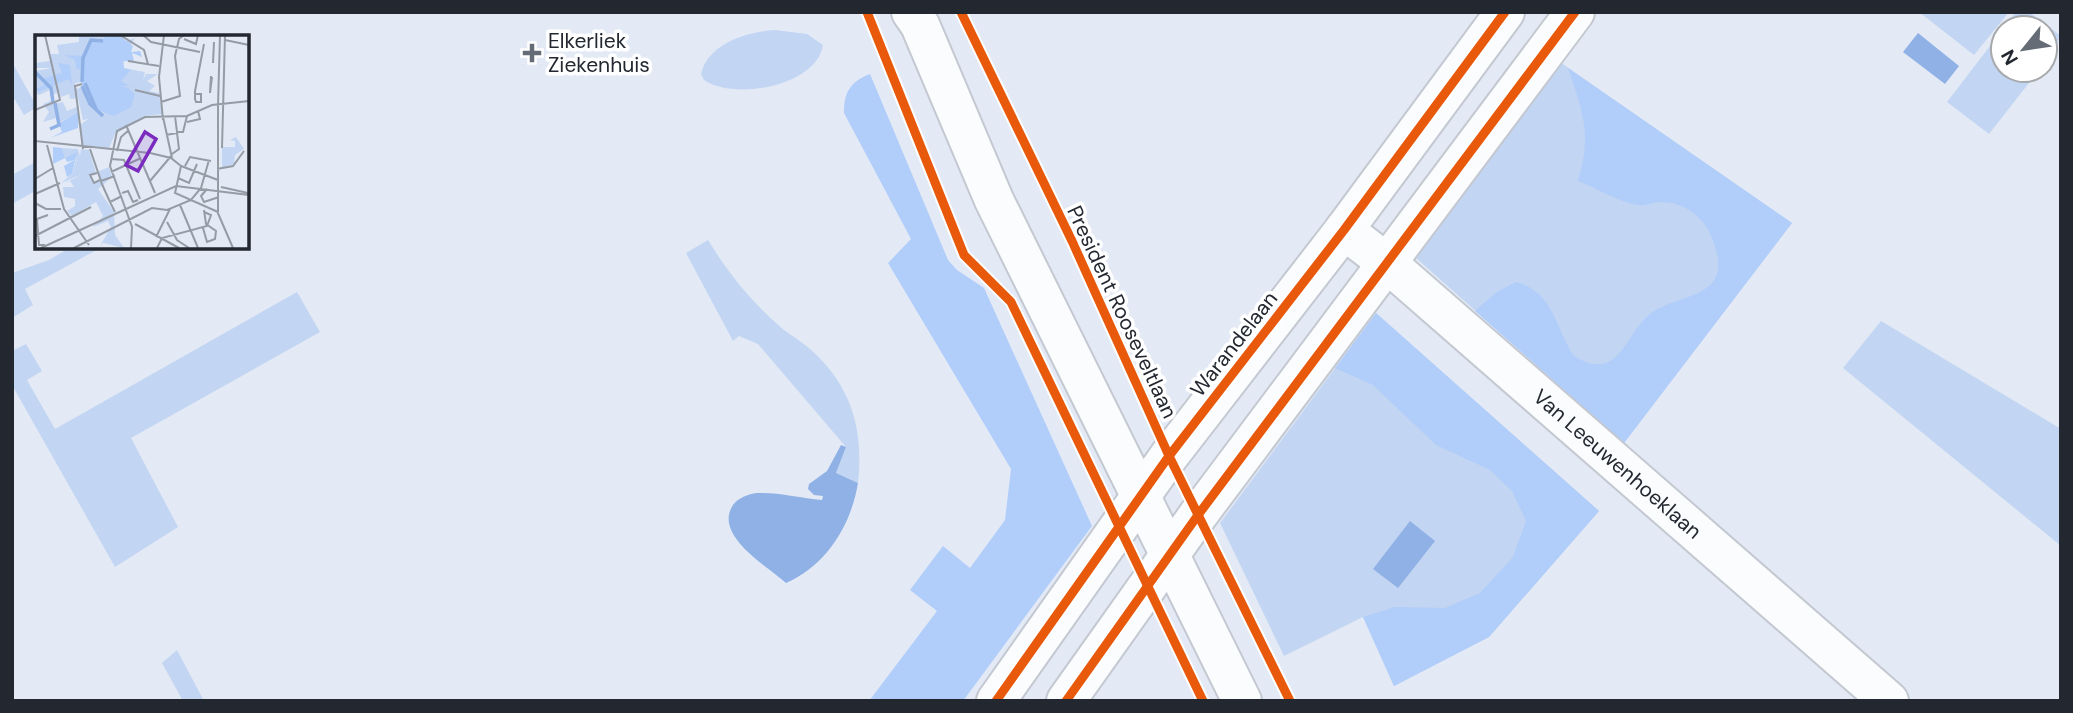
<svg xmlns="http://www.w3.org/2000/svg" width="2073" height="713" viewBox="0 0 2073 713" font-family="'DM Sans',sans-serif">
  <rect width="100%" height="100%" fill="#e3eaf5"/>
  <g fill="#c2d5f2">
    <polygon points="1919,12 2009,12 1974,55"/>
    <polygon points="2016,12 2029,12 2061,36 2045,62 2045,28 2004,28"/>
    <polygon points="2003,29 2003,70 2039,70 1989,134 1947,102"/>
    <path d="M775,30L807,34L823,45C817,86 734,101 704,80L701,74C708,43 747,32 775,30Z"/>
    <polygon points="1557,60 1792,223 1624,443 1416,258"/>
    <polygon points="12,62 37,107 24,115 12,95"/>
    <polygon points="37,161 37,190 12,204 12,175"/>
    <path d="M708,240C727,271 749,299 776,323C786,333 799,339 810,349C851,385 864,429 858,483L836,473L846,447L758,344L739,336L733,341L686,253Z"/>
    <polygon points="71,247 102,247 25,289 33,305 12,318 12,273 49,260"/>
    <polygon points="297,292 320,332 131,438 178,527 115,567 12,385 12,351 26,344 42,371 27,380 55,429"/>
    <polygon points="1376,313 1599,511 1489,637 1394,686 1363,617 1284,656 1220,523"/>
    <polygon points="1881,321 2061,429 2061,546 1843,368"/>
    <polygon points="177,650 204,701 183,701 162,663"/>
  </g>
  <g fill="#b1cdfa">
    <path d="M1568,68L1792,223L1624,443L1475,311L1497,292L1516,282C1554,292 1555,328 1574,356C1619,384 1624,335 1650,314C1681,291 1737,301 1712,238C1704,216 1682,201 1659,202C1652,203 1644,206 1638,205C1618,202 1597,188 1578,181C1592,134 1583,112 1568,68Z"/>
    <path d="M870,74L948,260L957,270L984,288L1092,526L963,701H869L937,611L910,590L943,546L970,568L1005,520L1011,469L888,263L911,239L844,113C844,92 850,82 870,74Z"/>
    <polygon points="1376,313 1599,511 1489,637 1394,686 1363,617 1395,607 1445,608 1480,593 1513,557 1526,521 1512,491 1490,470 1436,445 1373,385 1335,368"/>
  </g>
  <g fill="#8fb1e5">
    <polygon points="1918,33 1959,66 1945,84 1903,52"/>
    <path d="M841,445L846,447L836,473L858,483C851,525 827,565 786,583C767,566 713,535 733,505C738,498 748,494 757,493C778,492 801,498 822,500L823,496L814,495L808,489L809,484L827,471Z"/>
    <polygon points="1410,521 1435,541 1398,588 1373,569"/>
  </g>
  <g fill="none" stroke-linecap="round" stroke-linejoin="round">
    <g stroke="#c3c8d1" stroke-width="42">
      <g id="street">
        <path id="s1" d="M1344,230L1387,263L1889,701"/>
        <polyline points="996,701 1169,456 1344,230 1505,12"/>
        <polyline points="1066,701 1198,515 1575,12"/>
      </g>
    </g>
    <g stroke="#c3c8d1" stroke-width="42">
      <polyline id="secondary" points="911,12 920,25 994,200 1242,701"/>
    </g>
    <use href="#street" stroke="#fbfcfe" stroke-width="38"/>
    <use href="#secondary" stroke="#fbfcfe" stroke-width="38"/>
    <g stroke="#fff" stroke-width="13">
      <g id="cycleway">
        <polyline points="867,12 964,255 1011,302 1203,701"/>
        <polyline points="961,12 1072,241 1169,456 1290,701"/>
        <polyline points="996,701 1169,456 1344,230 1505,12"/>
        <polyline points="1066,701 1198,515 1575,12"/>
      </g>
    </g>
    <use href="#cycleway" stroke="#e8590c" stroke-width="9"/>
  </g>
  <path fill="#666c75" stroke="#fff" stroke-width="2.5" d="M528.5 42.5h7v7h7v7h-7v7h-7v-7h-7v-7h7z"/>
  <g text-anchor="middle" stroke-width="7" stroke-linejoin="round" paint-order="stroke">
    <g font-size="21" fill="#232830" stroke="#fff" text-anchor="start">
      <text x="548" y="48">Elkerliek<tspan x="548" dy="24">Ziekenhuis</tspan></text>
    </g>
    <g font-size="21" fill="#232830" stroke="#fff">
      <text transform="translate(1122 312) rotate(65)" y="7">President Rooseveltlaan</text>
      <text transform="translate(1234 344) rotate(-52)" y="7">Warandelaan</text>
      <text dy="7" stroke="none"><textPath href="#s1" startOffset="360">Van Leeuwenhoeklaan</textPath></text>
    </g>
  </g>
  <g transform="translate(35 35)">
    <rect width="214" height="214" fill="#e3eaf5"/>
    <path d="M44,0H83L89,7L100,3L95,11L98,27L89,26L88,33L110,37L108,45L111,39H123L112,46L120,51L114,56L124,58L127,79L110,81L80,99L74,113L48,110L45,90L53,84L48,85L41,54L48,52L46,47L40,48L42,63L35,64L34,59L26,62L24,57L15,61V55L4,60L0,57V36L17,33H0V28L15,26L14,19H24L22,10L44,7ZM18,65L19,69L28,67L32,76L44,71V76L24,88L22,82L8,87L14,77L8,69ZM201,102L209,114L200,120L199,129L187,133V112H200V106L195,105ZM27,113L43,114L45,121L46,114L54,115L61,138L55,141L59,148L66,145L62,137L74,132L77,142L63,154L79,177L80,200L89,213L68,208L65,211L76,192L73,186L58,192L68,181L61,167L37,181L32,176L40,171V164L29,162L28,152H39L35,146L26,150L46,140L26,148L37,139L41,125V118L30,123Z" fill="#c2d5f2"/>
    <path d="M71,0H84L98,11L96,17L105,16L107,22L97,18L99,26H88L89,33L96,35L86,46L94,51H85L94,53L101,51L93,54L100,59L96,72L79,81L58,73L47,50L46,35L41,33L40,25L30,20L48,21L56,6L66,8ZM23,28L35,30L37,50L34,44L3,57L1,54L11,49L7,44L27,38ZM44,76L43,93L15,103L27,97L25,92L21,83L8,87L22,82L25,88ZM18,112L27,113L30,123L42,117L37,139L32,142L29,131L39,125L32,127L30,123L18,129Z" fill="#b1cdfa"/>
    <path fill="none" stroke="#8fb1e5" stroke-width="3.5" d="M0,37L16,53L18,67M47,47L48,23L56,5L68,6M50,48L61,74M47,51L55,69L68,81M15,94L24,90L20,68"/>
    <path fill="none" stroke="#969ca6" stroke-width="2" d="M85,0L109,15L113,29M108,0L116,7L165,17M149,4L161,9L163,0M190,5L214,10M93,26L124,31M178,28L179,7M176,41L175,58L177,42M47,49L40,51L48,114M100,55L125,61M160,59H166V67H161L160,64V56L169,9M126,67L145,61L140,21L144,4L149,0M183,70L185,0M0,75L25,65L10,0M140,81L142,97H148L152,81M128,82L137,123M128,85L124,42L129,0M152,87L165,84L163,76M91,90L120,158M131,100L142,98L144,114L137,119M0,106L115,118L136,123L146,131M12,110L29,174L54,210M187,113L190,0M55,114L66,146L80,141M82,116L86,102L94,95M76,124L89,125L105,164M146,131L140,158L183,177M146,131L183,145M150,131L155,122L176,126M182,134L198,131L209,116M76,137L106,123M62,138L55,140L59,148L65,145M143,143L154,148L162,129M0,144L18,133M115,146L137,120M66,147L75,167M186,152L213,158M172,154L166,161L169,167L184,162M87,158L93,156L98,167L103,165M0,159L25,148M0,168L11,174H26M145,170L163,213M182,176L198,213M80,177L75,167L87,161M183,177V70M132,187L142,205L154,213M100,189L144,213M168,193L172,207L180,204L181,196L171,189L169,175M0,201L56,172M121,202L135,174M10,210H4L2,184L13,180M6,213L141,151L214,160M39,213L117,173L132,175L156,165L166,153L174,125M96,213L97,192L75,131L82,96L110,82L152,81L177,70L214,66M122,213L127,203L172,191L176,180L169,177"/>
    <path fill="#7b2cbf" fill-opacity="0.15" stroke="#7b2cbf" stroke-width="3.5" d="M110,97L121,104L103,136L91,130Z"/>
    <rect width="214" height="214" fill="none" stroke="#232830" stroke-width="3.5"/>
  </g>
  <rect width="2073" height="713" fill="none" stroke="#232830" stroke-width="28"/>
  <g transform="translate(2024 49) rotate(240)"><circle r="33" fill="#ffffff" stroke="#a7a9ac" stroke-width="2"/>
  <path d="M0-5L12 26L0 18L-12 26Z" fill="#666c75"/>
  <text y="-10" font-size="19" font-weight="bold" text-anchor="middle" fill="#232830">N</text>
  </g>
</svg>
